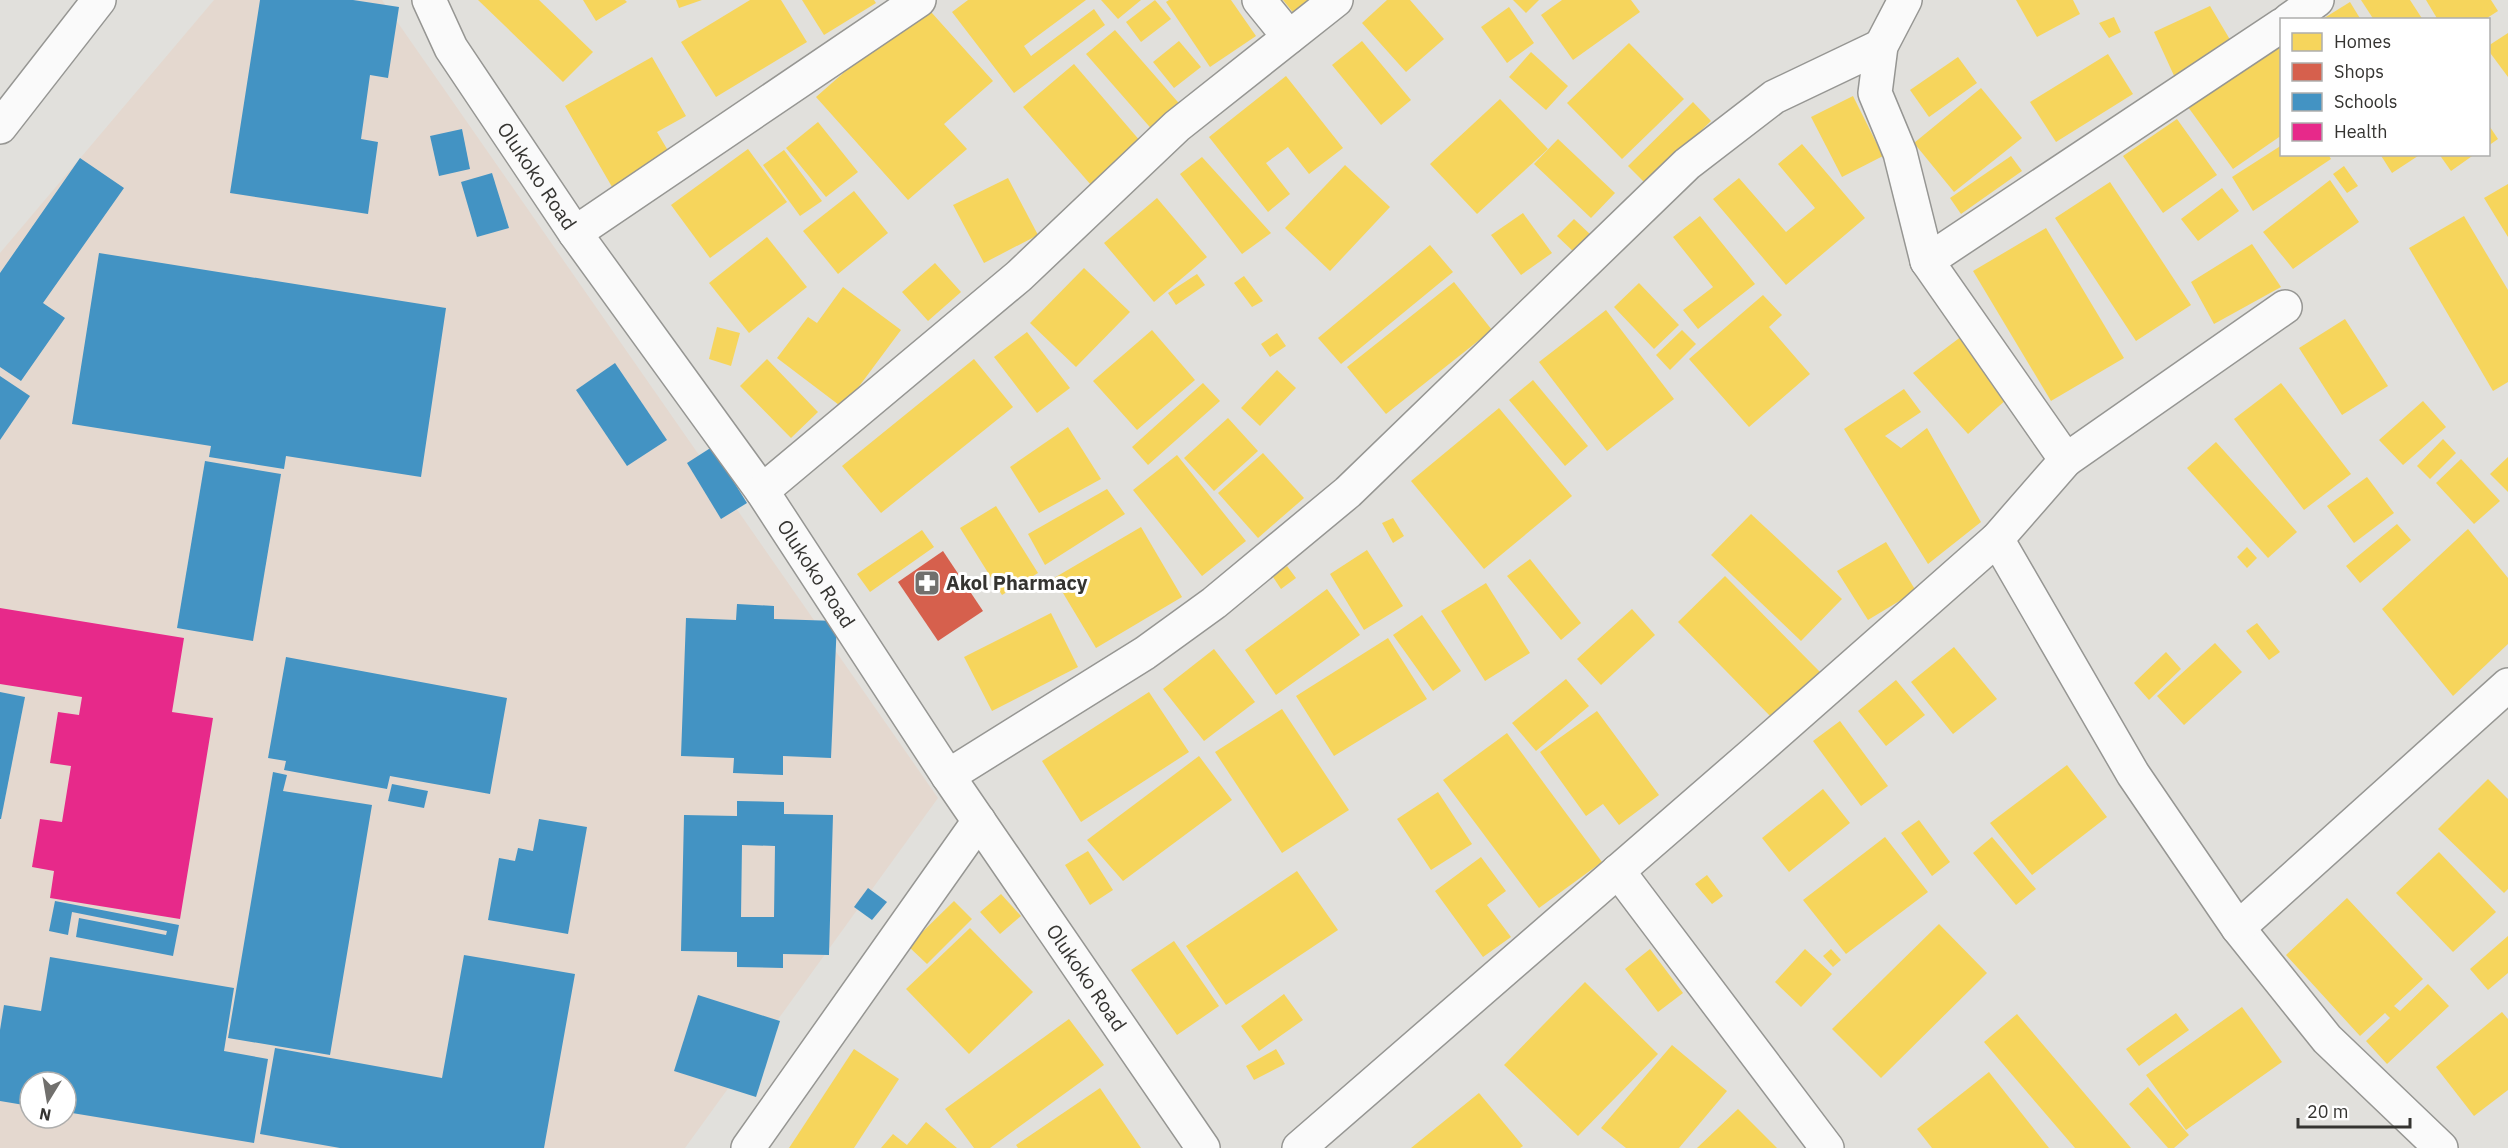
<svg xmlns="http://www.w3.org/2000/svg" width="2508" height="1148" viewBox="0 0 2508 1148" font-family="'IBM Plex Sans',sans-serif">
  <rect width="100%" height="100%" fill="#e1e0dc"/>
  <path fill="#e4d8cf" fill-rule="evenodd" d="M214,0H382L938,798L685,1148H0V253ZM30,1082H66V1118H30Z"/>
  <g fill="#f6d55c">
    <polygon points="478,0 539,0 593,52 563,82"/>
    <polygon points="583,0 625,0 627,2 596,21"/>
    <polygon points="676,0 702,0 679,8"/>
    <polygon points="750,0 781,0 807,42 716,97 681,42"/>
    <polygon points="802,0 874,0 876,3 824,35"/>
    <polygon points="968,0 1086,0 1024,46 1031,56 1094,9 1105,25 1014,93 952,12"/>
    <polygon points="1101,0 1141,0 1118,19"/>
    <polygon points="1155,0 1171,19 1141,42 1126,22"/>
    <polygon points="1169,0 1231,0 1256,36 1210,67 1166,2"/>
    <polygon points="1283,0 1315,0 1295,15"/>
    <polygon points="1387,0 1410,0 1444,39 1406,72 1362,23"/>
    <polygon points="1513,0 1539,0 1526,13"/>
    <polygon points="1562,0 1631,0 1640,12 1573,60 1541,15"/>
    <polygon points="2016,0 2073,0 2080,14 2037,37"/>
    <polygon points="2361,0 2410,0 2423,20 2374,20"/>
    <polygon points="2426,0 2491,0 2498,11 2484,20 2438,20"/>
    <polygon points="2350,2 2361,20 2321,20"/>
    <polygon points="923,3 993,81 944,124 967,149 908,200 816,97"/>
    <polygon points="2210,6 2235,48 2176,80 2154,32"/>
    <polygon points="1509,7 1534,43 1507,63 1481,27"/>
    <polygon points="2114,17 2121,32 2109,38 2099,23"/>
    <polygon points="1115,30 1184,109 1155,133 1086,54"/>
    <polygon points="2508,33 2508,77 2488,50 2488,46"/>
    <polygon points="1179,41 1201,67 1174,88 1153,62"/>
    <polygon points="1362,41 1411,100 1381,125 1332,65"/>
    <polygon points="2282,42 2282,135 2233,169 2188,107"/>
    <polygon points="1629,43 1684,99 1622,159 1567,103"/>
    <polygon points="1531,52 1568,86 1546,110 1509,77"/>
    <polygon points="2108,54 2133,94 2056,142 2030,102"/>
    <polygon points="652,57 686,116 657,132 673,159 615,192 565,106"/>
    <polygon points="1958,57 1977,83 1929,117 1910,90"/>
    <polygon points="1074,64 1141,142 1091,185 1023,107"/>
    <polygon points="1286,76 1343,148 1309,174 1288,147 1266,163 1290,194 1268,212 1209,137"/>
    <polygon points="1981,88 2022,138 1954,192 1914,143"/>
    <polygon points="1853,96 1883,156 1842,177 1811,117"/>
    <polygon points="1500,99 1548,149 1477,214 1430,164"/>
    <polygon points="1693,102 1711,121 1646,184 1628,166"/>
    <polygon points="2177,119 2217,175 2163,213 2123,156"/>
    <polygon points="818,122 858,172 826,197 786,148"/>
    <polygon points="2488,124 2498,139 2488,146"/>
    <polygon points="1558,139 1615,193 1591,218 1534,164"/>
    <polygon points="1802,144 1865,218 1786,285 1713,199 1739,178 1786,232 1815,208 1778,164"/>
    <polygon points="2282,145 2282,154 2328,154 2331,159 2253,211 2232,177"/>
    <polygon points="748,149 787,202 710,258 671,205"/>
    <polygon points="784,150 822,201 800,216 763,165"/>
    <polygon points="2380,154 2421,154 2392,173"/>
    <polygon points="2439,154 2475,154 2451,171"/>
    <polygon points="2011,156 2022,171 1961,214 1950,198"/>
    <polygon points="1202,157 1271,233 1242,254 1180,174"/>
    <polygon points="1345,165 1390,207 1330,271 1285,228"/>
    <polygon points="2344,166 2358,186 2347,193 2333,174"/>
    <polygon points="1008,178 1038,235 984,263 953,205"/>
    <polygon points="2330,180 2359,222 2293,269 2263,232"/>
    <polygon points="2110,182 2191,305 2136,341 2055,218"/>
    <polygon points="2508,184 2508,237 2484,198"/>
    <polygon points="2222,188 2239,211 2198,241 2181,219"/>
    <polygon points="854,191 888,233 838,274 803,231"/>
    <polygon points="1157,198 1207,257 1154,302 1104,243"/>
    <polygon points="1523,213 1552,253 1521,275 1491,235"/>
    <polygon points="1700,216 1755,284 1698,329 1683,310 1713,287 1673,237"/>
    <polygon points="2464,216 2508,290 2508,382 2493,391 2409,248"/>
    <polygon points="1574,219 1592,236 1576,254 1557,236"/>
    <polygon points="2046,228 2124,358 2051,401 1973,271"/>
    <polygon points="767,237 807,287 749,333 709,283"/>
    <polygon points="2252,244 2281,287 2214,324 2191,282"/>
    <polygon points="1430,245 1453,272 1341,364 1318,338"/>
    <polygon points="935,263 961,292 928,321 902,292"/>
    <polygon points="1084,268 1130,312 1076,367 1030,323"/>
    <polygon points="1197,274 1205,285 1176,305 1168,293"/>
    <polygon points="1244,276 1263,301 1252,307 1234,283"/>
    <polygon points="1454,282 1492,330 1386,414 1347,367"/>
    <polygon points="1639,283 1679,325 1654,349 1614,307"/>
    <polygon points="843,287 901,330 843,408 777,358 808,317 817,323"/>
    <polygon points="1763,295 1782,315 1769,327 1810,374 1749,427 1689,359"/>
    <polygon points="1606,310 1674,399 1607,451 1539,362"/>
    <polygon points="2345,319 2388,386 2342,415 2299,348"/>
    <polygon points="717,327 740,333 731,366 709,359"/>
    <polygon points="1152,330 1195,380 1137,430 1093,381"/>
    <polygon points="1682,330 1696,344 1670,370 1656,355"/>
    <polygon points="1027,332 1070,388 1037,413 994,357"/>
    <polygon points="1277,333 1286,346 1270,357 1261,344"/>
    <polygon points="1962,336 2008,398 1968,434 1913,373"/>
    <polygon points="767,359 818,412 791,438 740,386"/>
    <polygon points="974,359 1013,407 881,513 842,466"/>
    <polygon points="1277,370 1296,388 1260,426 1241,408"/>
    <polygon points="1533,380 1588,446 1565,466 1509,400"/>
    <polygon points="1203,383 1220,401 1148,465 1132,447"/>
    <polygon points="2281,383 2351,474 2304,510 2234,419"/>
    <polygon points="1904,389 1921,412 1885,436 1901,448 1927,428 1981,522 1928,564 1844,429"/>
    <polygon points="2423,401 2446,427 2403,465 2379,440"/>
    <polygon points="1499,408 1572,496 1484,569 1411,481"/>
    <polygon points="1228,418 1258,451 1214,491 1184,458"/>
    <polygon points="1068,427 1101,479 1039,513 1010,467"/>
    <polygon points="2443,439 2456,453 2430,479 2417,466"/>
    <polygon points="2216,442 2297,532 2268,558 2187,468"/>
    <polygon points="1263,453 1304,498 1258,538 1218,493"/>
    <polygon points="1177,455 1246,541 1202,576 1133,490"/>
    <polygon points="2508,457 2508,492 2490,474"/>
    <polygon points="2461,459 2500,501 2474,524 2436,483"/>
    <polygon points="2367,477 2394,513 2354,543 2327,506"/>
    <polygon points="1107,489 1125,514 1045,565 1028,534"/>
    <polygon points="996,506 1038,573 1002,595 960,528"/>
    <polygon points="1751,514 1842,599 1801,641 1711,555"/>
    <polygon points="1393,518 1404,536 1393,543 1382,523"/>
    <polygon points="2397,524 2411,540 2360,583 2346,566"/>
    <polygon points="1141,527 1182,597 1096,648 1054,578"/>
    <polygon points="2468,529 2508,578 2508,644 2453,696 2382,609"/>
    <polygon points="922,530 934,547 870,592 857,574"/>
    <polygon points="1886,542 1916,591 1868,620 1837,571"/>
    <polygon points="2247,547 2257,558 2247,568 2237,557"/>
    <polygon points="1367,550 1403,606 1364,630 1330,574"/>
    <polygon points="1530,559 1581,623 1561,640 1507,576"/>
    <polygon points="1287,566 1296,578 1281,589 1273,577"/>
    <polygon points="1725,576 1820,672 1772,718 1678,622"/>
    <polygon points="1486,583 1530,653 1485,681 1441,611"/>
    <polygon points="1327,589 1360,635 1276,695 1245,650"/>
    <polygon points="1632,609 1655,635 1601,685 1577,659"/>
    <polygon points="1051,613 1078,667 992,711 964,657"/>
    <polygon points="1422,615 1461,671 1433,691 1393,635"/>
    <polygon points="2257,623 2280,652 2269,660 2246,631"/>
    <polygon points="1388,638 1427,699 1334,756 1296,696"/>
    <polygon points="2215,643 2242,672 2184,725 2157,696"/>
    <polygon points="1954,647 1997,699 1953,734 1911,682"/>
    <polygon points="1214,649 1255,702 1204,741 1163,689"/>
    <polygon points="2166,652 2181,669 2149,700 2134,683"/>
    <polygon points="1566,679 1589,706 1536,751 1512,723"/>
    <polygon points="1896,680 1925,715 1886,746 1858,711"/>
    <polygon points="1149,692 1189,752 1081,822 1042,761"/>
    <polygon points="1282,709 1349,810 1282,853 1215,752"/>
    <polygon points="1597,711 1659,795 1619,825 1603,804 1586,816 1540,752"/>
    <polygon points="1840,721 1888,786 1861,806 1813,741"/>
    <polygon points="1507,733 1602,862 1539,908 1443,780"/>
    <polygon points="1199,756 1232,800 1123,881 1087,840"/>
    <polygon points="2067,765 2107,817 2032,875 1990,823"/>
    <polygon points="2488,779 2508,799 2508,889 2504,893 2438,829"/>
    <polygon points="1823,789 1850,823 1789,872 1762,838"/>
    <polygon points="1438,792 1472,844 1431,870 1397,819"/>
    <polygon points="1919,820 1950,862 1932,876 1901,833"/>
    <polygon points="1885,837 1928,892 1846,954 1803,900"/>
    <polygon points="1992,837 2036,889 2016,905 1973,853"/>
    <polygon points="1088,851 1113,890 1090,905 1065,865"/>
    <polygon points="2439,852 2496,912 2453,952 2396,893"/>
    <polygon points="1481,857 1506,891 1487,905 1511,937 1483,957 1435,891"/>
    <polygon points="1297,871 1338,930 1226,1005 1186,946"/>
    <polygon points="1707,875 1723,896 1712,904 1695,884"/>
    <polygon points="1001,894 1021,916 1000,934 980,912"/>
    <polygon points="2347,898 2423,979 2394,1006 2400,1011 2428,984 2449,1006 2387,1064 2366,1041 2390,1018 2385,1013 2360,1036 2286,955"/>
    <polygon points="954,901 972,919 927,964 908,946"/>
    <polygon points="1939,924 1987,973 1881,1078 1832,1029"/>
    <polygon points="970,928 1033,992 969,1054 906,989"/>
    <polygon points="2508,936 2508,973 2488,990 2470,969"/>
    <polygon points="1174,941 1219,1006 1177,1035 1131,970"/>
    <polygon points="1650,949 1683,993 1658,1012 1625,969"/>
    <polygon points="1805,949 1832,974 1801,1007 1775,982"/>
    <polygon points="1831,949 1841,960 1833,967 1823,956"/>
    <polygon points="1585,982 1658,1054 1578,1136 1504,1065"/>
    <polygon points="1284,994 1303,1020 1259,1051 1241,1026"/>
    <polygon points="2242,1007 2282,1062 2186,1130 2146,1075"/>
    <polygon points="2502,1012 2508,1019 2508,1090 2474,1116 2436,1067"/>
    <polygon points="2176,1013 2189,1030 2139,1066 2126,1049"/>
    <polygon points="2017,1014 2131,1148 2075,1148 1984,1042"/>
    <polygon points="1069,1019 1104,1065 990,1148 974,1148 945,1109"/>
    <polygon points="1672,1045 1727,1091 1679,1148 1626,1148 1601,1128"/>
    <polygon points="854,1049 899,1079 854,1148 789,1148"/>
    <polygon points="1276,1049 1285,1064 1254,1080 1246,1066"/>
    <polygon points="1989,1072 2049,1148 1932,1148 1917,1129"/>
    <polygon points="2148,1087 2189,1135 2174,1148 2168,1148 2129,1104"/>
    <polygon points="1100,1088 1141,1148 1018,1148 1016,1145"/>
    <polygon points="1479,1093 1523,1146 1520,1148 1411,1148"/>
    <polygon points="1738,1109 1777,1148 1697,1148"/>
    <polygon points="926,1122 957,1148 881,1148 893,1134 907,1145"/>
  </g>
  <polygon fill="#d6604d" points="943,551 983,611 938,641 898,582"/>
  <g fill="#4393c3" fill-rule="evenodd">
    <polygon points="260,0 353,0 399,7 388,78 370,75 361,139 378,142 368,214 230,193"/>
    <polygon points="462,129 470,169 439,176 430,136"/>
    <polygon points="80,158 124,188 43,303 65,318 21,381 0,367 0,273"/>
    <polygon points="492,173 509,228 477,237 461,182"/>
    <polygon points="99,253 446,308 421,477 286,456 284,469 209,457 211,446 72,424"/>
    <polygon points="615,363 667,440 627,466 576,390"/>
    <polygon points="0,376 30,396 0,440"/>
    <polygon points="712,447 747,503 721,519 687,463"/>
    <polygon points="205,461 281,474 253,641 177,628"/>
    <polygon points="737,604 774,606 774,619 837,621 831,758 783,756 783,775 733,773 734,758 681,756 686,618 736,620"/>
    <polygon points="286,657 507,698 490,794 390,776 387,789 284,770 286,761 268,758"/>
    <polygon points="0,692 25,697 1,819 0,819"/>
    <polygon points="273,772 287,775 283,791 372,805 330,1055 228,1038"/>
    <polygon points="392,784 428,791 424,808 388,801"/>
    <path d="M737,801L784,802V814L833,815L829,955L783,954V968L737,967V952L681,951L684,815L737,816ZM742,845L775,846L774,917H741Z"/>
    <polygon points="539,819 587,827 568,934 488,920 499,858 515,861 518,848 533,851"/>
    <polygon points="868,888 887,902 872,920 854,907"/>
    <polygon points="55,901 179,925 173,956 76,937 79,918 166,935 167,931 72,912 68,935 49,931"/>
    <polygon points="464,955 575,974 544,1148 340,1148 260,1134 275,1048 442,1078"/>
    <polygon points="50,957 234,988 224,1051 268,1059 254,1143 66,1112 66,1082 30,1082 30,1106 0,1101 0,1030 4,1005 41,1011"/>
    <polygon points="698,995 780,1021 756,1097 674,1071"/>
  </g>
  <polygon fill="#e7298a" points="0,608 184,638 172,712 213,718 180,919 50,898 54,871 32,867 40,819 62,822 71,766 50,763 58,712 79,715 82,697 0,684"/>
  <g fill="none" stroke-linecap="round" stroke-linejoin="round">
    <g stroke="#969693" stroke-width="36">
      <g id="minor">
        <path id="s1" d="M429,0L451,48L575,233L762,491L948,776L1203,1148"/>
        <polyline points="1259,0 1289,37"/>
        <polyline points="1905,0 1881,46 1875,93 1900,153 1927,261 2066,460"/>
        <polyline points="2289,20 2317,0"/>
        <polyline points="575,233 919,0"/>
        <polyline points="1927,261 2282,25"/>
        <polyline points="762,491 1019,276 1177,126 1336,0"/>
        <polyline points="1997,539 2133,774 2238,928 2327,1039 2441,1148"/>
        <polyline points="948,776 1145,653 1214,603 1348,492 1687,164 1774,97 1881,46"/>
        <polyline points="1618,871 1827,1148"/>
        <polyline points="2238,928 2508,685"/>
        <polyline points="748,1148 979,821"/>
        <polyline points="1299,1148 1753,754 1997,539 2066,460 2285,307"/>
      </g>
    </g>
    <g stroke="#969693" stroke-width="36">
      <polyline id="trunk" points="0,127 99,0"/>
    </g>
    <use href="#minor" stroke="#fafafa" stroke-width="33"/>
    <use href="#trunk" stroke="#fafafa" stroke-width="33"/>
  </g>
  <defs>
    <g id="pharmacy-square" transform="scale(1.35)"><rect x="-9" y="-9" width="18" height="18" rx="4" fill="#71706d" stroke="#fff"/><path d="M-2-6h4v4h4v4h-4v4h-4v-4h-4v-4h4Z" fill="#fff"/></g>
  </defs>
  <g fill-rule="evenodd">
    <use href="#pharmacy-square" x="927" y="583"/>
  </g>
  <g text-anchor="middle" stroke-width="6" stroke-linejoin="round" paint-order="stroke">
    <g font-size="20" fill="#353431" stroke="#fff">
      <text dy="7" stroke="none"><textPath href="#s1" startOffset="207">Olukoko Road</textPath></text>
      <text dy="7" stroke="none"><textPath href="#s1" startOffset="693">Olukoko Road</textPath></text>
      <text dy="7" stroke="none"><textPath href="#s1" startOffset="1179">Olukoko Road</textPath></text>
    </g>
    <g font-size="20" font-weight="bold" fill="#353431" stroke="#fff" text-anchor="start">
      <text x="946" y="590">Akol Pharmacy</text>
    </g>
  </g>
  <rect x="2280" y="18" width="210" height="138" fill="#ffffff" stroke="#aeaead" stroke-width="1.5"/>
  <rect x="2292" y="33" width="30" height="18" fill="#f6d55c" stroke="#aeaead" stroke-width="1.5"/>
  <text x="2334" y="48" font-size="18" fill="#353431">Homes</text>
  <rect x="2292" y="63" width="30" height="18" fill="#d6604d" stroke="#aeaead" stroke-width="1.5"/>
  <text x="2334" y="78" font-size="18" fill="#353431">Shops</text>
  <rect x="2292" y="93" width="30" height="18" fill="#4393c3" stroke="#aeaead" stroke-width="1.5"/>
  <text x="2334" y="108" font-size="18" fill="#353431">Schools</text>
  <rect x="2292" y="123" width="30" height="18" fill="#e7298a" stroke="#aeaead" stroke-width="1.5"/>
  <text x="2334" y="138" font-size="18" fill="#353431">Health</text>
  <g transform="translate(48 1100) rotate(191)"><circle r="28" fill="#ffffff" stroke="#aeaead" stroke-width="1.5"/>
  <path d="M0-4.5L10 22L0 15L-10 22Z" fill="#71706d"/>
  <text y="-9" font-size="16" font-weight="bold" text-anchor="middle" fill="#353431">N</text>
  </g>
  <path d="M2298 1118v9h112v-9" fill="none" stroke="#353431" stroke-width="3"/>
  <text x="2307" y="1118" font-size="18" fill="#353431" stroke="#ffffff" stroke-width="4.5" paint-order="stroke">20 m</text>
</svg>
